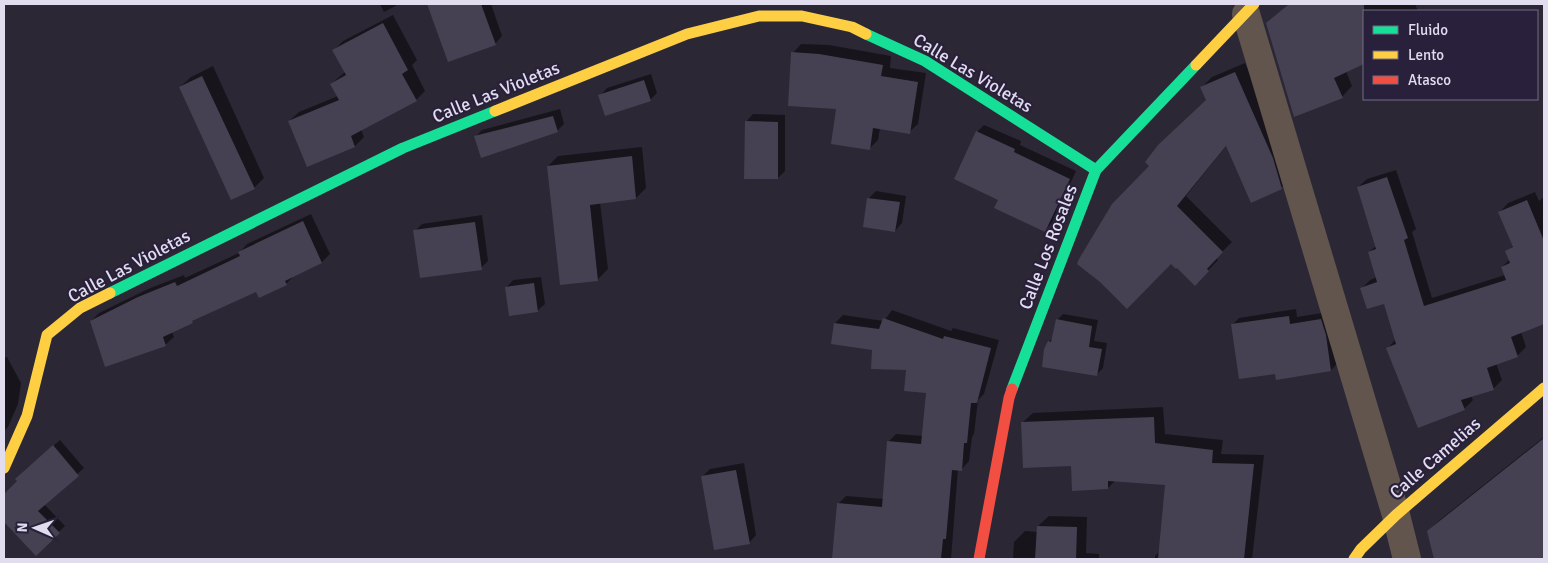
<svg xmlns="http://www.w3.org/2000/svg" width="1548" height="563" viewBox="0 0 1548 563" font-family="Signika,sans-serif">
  <rect width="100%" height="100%" fill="#2b2735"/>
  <g fill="#0007">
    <polygon points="380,4 399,4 384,12"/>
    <polygon points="474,4 491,4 502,36 495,44 442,15"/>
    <polygon points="1289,4 1415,4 1418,11 1364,11 1364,63 1346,71 1352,86 1342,97 1267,24"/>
    <polygon points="393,15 417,60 412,65 425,91 416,100 361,129 364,137 355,146 289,121 299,112 338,96 331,84 345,72 334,50 343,41"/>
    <polygon points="801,44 829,45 891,56 890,68 926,73 918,124 909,132 880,128 878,140 869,149 793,53"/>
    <polygon points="1245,63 1282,148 1291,178 1281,188 1227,145 1186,196 1232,242 1216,258 1218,260 1195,284 1151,166 1208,100 1202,87 1212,77"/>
    <polygon points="213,66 264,178 254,188 180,87 191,77"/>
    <polygon points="651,74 657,93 650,100 600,96 607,88"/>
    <polygon points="560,109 564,124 557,131 475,137 482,130"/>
    <polygon points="753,114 785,115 785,171 778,178 746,122"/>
    <polygon points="984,125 1021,141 1020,145 1076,171 1052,223 1044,231 1000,199 977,132"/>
    <polygon points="642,147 646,188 636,198 600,202 608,269 597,280 548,166 558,156"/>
    <polygon points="1396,170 1416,229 1412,232 1432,298 1505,275 1502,267 1510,259 1507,252 1514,245 1500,212 1508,203 1535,192 1539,201 1544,197 1544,321 1541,324 1521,332 1526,347 1517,356 1496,363 1502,380 1493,389 1471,396 1473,400 1464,409 1388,348 1396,339 1385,302 1362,288 1370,280 1377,277 1369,252 1376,246 1358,187 1367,179"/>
    <polygon points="876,191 906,196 902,223 895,231 868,199"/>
    <polygon points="311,214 330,254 322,262 294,276 286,284 257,290 196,318 172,332 174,337 165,345 91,321 99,313 148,289 184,275 185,278 239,253 247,244"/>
    <polygon points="482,215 488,261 481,268 415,231 422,224"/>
    <polygon points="541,277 545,304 537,311 506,288 513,280"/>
    <polygon points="1296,309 1297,317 1328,312 1338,363 1331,370 1276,372 1232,325 1239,318"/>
    <polygon points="892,310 951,331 953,328 999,340 984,394 978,400 974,434 972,437 969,461 961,470 958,469 951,559 834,559 838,504 846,496 884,499 888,442 896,434 923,436 927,392 907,369 835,323 843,315 884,321"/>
    <polygon points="1063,314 1098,320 1094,341 1107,343 1103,368 1097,374 1049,342 1054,337 1057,320"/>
    <polygon points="7,357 21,383 18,404 8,427 4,431 4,358"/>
    <polygon points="1163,407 1165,434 1223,440 1221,454 1264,455 1252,559 1155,559 1155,556 1160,551 1167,483 1116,480 1108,488 1072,465 1022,423 1033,413"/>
    <polygon points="1544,437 1544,559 1435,559 1428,531 1441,519"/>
    <polygon points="60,440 84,468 44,504 65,526 36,554 4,521 4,496 19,481 23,472"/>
    <polygon points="744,463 756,535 749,543 702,477 710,469"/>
    <polygon points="1049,516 1087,517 1086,553 1099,554 1099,559 1013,559 1014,542 1025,531 1038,532 1038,526"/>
  </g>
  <g fill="#464152">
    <polygon points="427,4 481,4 496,45 448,62"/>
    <polygon points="1289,4 1364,4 1364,64 1334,78 1343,98 1294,117 1266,23"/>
    <polygon points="383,23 408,70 402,74 417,101 351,136 355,147 307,167 288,121 339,100 330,84 346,75 332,50"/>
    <polygon points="791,52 819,54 883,65 881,76 918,82 910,134 873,128 870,150 831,144 836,109 788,106"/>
    <polygon points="1235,72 1273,158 1282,189 1251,203 1226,146 1177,206 1223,252 1207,269 1209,271 1195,286 1177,268 1176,269 1171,264 1127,309 1100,282 1077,264 1079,259 1112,204 1149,166 1145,162 1158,145 1206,100 1200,87"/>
    <polygon points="202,76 255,189 231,200 179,87"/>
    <polygon points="644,80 651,101 605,116 598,95"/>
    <polygon points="553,116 558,132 481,158 474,136"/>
    <polygon points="745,121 778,122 778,179 744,179"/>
    <polygon points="976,131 1015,149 1014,152 1070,179 1045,232 994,208 998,200 954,179"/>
    <polygon points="632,156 636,199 590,205 598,281 560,285 547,166"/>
    <polygon points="1387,177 1408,238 1404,240 1424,306 1506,280 1501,267 1510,263 1505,251 1513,247 1498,212 1527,200 1544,241 1544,324 1511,337 1518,357 1487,368 1494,390 1461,400 1465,410 1418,428 1386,348 1396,344 1384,304 1367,309 1360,288 1377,282 1368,252 1376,249 1357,187"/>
    <polygon points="867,198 900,202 895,232 863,227"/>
    <polygon points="303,221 322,263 285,281 287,285 259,298 256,292 192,321 193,323 163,337 166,346 105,367 90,321 138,297 175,282 177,286 240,256 238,252"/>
    <polygon points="475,222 482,270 420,278 413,230"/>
    <polygon points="534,283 538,312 509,316 505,287"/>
    <polygon points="1289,316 1290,324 1321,319 1326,335 1331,371 1276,380 1275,374 1239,379 1231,324"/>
    <polygon points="883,318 943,339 944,336 991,348 977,403 971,403 967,443 964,443 962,471 952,470 946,539 943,539 941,559 832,559 837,503 882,507 887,441 921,444 926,393 904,391 906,370 871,369 872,350 831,344 834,323 879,329"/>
    <polygon points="1056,319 1092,326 1089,347 1102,349 1097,376 1042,367 1044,349 1048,341 1051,342"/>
    <polygon points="1154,417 1155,443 1213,450 1212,463 1254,464 1244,559 1158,559 1165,485 1108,481 1108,489 1072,491 1071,466 1023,468 1021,422"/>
    <polygon points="1544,438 1544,559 1434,559 1427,531"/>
    <polygon points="53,445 79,476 38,511 60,533 36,556 4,522 4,494 17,481 15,479"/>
    <polygon points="736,470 750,544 714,550 701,476"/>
    <polygon points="1037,526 1077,527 1076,559 1035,559"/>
  </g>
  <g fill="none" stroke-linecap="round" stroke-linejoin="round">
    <polyline stroke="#61554e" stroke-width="28" points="1246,14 1396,515 1407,559"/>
    <g stroke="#16e098" stroke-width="11">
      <polyline points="866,34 925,61 1096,170"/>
      <polyline points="110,293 403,148 495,111"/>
      <polyline points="1012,389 1096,170 1196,65"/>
    </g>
    <g stroke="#ffcf43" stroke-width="11">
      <polyline points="1196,65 1254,4"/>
      <polyline points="495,111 687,34 759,16 802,16 852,27 866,34"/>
      <polyline points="4,468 27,416 47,335 80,308 110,293"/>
      <polyline points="1354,559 1361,549 1396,515 1544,388"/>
    </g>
    <polyline stroke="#f24e42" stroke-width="11" points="979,559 1009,398 1012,389"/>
  </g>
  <g text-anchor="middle" stroke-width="4.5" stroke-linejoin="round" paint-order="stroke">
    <g font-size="18" fill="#e1dcee" stroke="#29213b">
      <text transform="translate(973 73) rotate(31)" y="6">Calle Las Violetas</text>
      <text transform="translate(496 92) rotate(-22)" y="6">Calle Las Violetas</text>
      <text transform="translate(1048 247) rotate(-69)" y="6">Calle Los Rosales</text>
      <text transform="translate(129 266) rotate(-28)" y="6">Calle Las Violetas</text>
      <text transform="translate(1435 458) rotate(-41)" y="6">Calle Camelias</text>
    </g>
  </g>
  <rect width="1548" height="563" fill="none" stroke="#e1dcee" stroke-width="10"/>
  <rect x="1363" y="10" width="175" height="90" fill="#29213b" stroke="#736c83"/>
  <rect x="1373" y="26" width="25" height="8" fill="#16e098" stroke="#736c83"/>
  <text x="1408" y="35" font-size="15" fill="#e1dcee">Fluido</text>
  <rect x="1373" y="51" width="25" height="8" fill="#ffcf43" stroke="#736c83"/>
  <text x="1408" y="60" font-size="15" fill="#e1dcee">Lento</text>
  <rect x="1373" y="76" width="25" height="8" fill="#f24e42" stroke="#736c83"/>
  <text x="1408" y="85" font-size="15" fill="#e1dcee">Atasco</text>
  <g transform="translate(35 528) rotate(272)" stroke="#29213b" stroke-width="4" paint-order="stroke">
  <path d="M0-4L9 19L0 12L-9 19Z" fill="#e1dcee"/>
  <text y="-8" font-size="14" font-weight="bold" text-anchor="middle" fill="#e1dcee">N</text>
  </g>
</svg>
